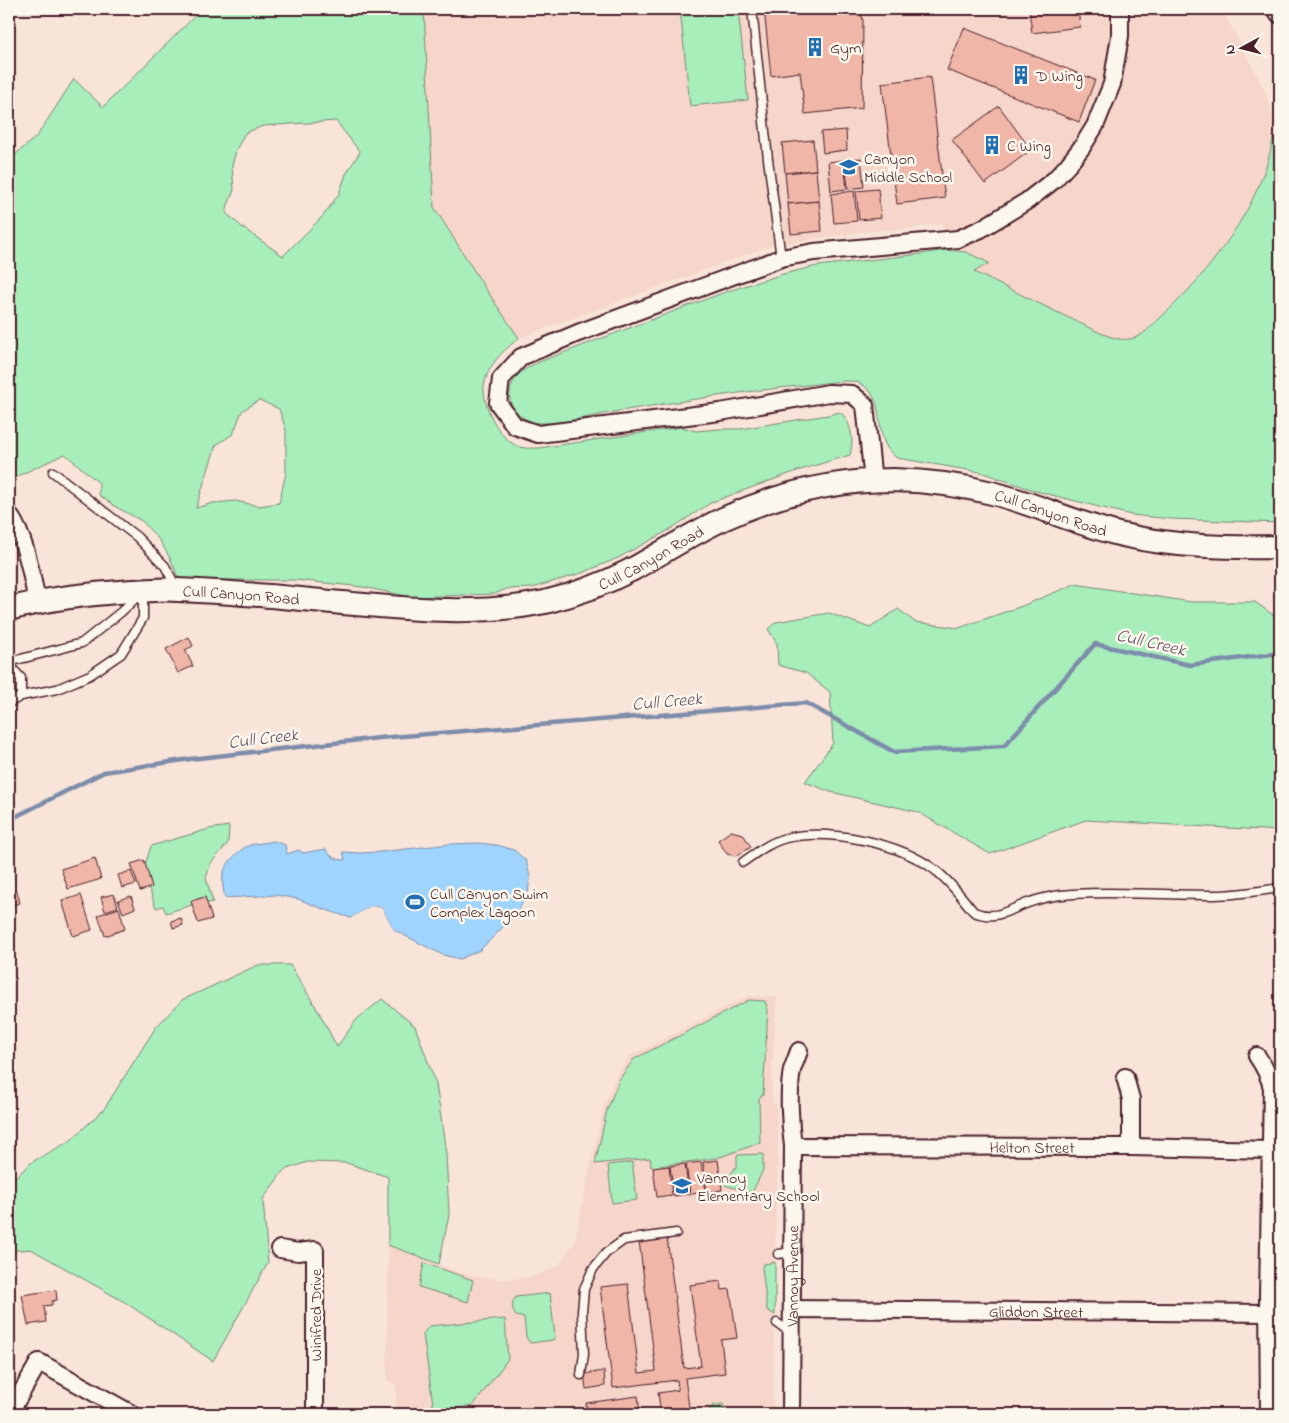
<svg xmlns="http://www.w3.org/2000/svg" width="1289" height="1423" viewBox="0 0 1289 1423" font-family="'Indie Flower',sans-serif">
  <rect width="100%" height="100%" fill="#f8e4d8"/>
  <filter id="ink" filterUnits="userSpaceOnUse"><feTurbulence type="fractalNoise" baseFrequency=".02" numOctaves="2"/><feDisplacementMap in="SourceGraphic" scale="10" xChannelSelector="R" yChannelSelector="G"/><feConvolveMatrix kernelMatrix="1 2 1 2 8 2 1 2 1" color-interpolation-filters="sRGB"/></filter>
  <g filter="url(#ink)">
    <g fill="#f6d6ca">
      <polygon points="424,9 1222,9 1264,89 1270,106 1272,120 1273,139 1270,157 1263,178 1236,227 1214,260 1191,287 1164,314 1140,335 1129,339 1112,338 1096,331 973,271 988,263 966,252 946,250 943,223 913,228 861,232 770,246 519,338 485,288 434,208"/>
      <polygon points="748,996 777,997 772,1068 772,1103 776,1103 778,1136 775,1262 773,1414 396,1414 396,1384 387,1381 388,1245 461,1273 480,1277 503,1280 531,1277 558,1266 574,1243 603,1109 615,1078 630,1056"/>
    </g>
    <g fill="#a7eebb" stroke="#788673" fill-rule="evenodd">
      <path d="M202,9H424L434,207L485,288L519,338C508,347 497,356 490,369C487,374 483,385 484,391C485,409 499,438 517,446C524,449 531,448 539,448L682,427L696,431L719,429H740L828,415L840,412C852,423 854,440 850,455L797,471L712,502L669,530L618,558L582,573L532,588L506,589L495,594L411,597L363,587L295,580H179L171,560L160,541L142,521L116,507L99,495V483L65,454L9,480V160L37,136L74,79L103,107ZM336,121L360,152L346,174L339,194L323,216L283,256L243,228L226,213L228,205L234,190L232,166L236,150L245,133L263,126ZM259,400L279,409L286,430V473L279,503L258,506L236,501L213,503L196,508L216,445L233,434L242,411Z"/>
      <polygon points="680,9 738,9 748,100 690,106"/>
      <path d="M1273,139L1280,141V523L1172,519L1131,515L1036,491L980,472L897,458C868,438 892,397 857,382C849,379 818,384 808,385C745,391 682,401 620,411C594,415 567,424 541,423C525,423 507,409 510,392C513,373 528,367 544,360L728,291L783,274L817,266L921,254L946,250L966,252L989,263L974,272L1096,331C1106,335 1118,341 1129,339C1142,338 1151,326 1160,318C1209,274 1262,204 1273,139Z"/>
      <polygon points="1075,584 1191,602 1255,602 1280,620 1280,831 1086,820 990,854 918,812 831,792 805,782 833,743 830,692 806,673 778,665 777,644 768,629 776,622 829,613 870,628 898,609 915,622 959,628 1022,606"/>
      <polygon points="229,826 228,843 211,863 206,878 213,902 207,903 205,897 191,901 192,905 166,913 163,906 156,908 149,888 152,887 145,865 151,846 209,829"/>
      <polygon points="258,965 290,965 319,1012 337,1047 356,1020 382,999 415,1026 436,1084 446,1153 449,1215 439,1264 388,1245 388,1177 347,1163 308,1162 284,1170 263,1199 268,1263 213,1361 126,1303 31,1249 9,1251 9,1180 16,1177 32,1162 70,1141 104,1109 156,1027 182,1000"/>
      <polygon points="749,1000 765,1001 768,1010 763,1095 759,1098 760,1143 717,1158 651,1167 650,1158 595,1164 607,1110 619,1080 634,1059"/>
      <polygon points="763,1154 763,1170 753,1191 747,1192 725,1185 725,1183 737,1165 737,1155"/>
      <polygon points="632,1162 637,1200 612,1203 608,1165"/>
      <polygon points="775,1262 775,1315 767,1310 762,1267 764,1264"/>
      <polygon points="424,1263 473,1280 468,1302 419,1287"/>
      <path d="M550,1293L555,1337L553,1340L530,1343L526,1337L524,1318L516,1316C512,1311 511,1302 516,1297Z"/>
      <polygon points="505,1319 508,1359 473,1406 434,1411 423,1334 429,1326"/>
      <polygon points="723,1404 725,1414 710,1414 709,1411 714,1405"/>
    </g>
    <path fill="#9fd4fe" stroke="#7d8caa" d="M274,841L285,845L287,854L299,850L303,853L326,849C329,857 338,860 345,860L343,852L359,853L380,852L450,844L477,843L497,845L514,850L526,861L530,876L528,894L515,915L480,950L460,959L443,955L394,930L382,908L371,906L351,918L326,910L298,899L276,895L225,898C223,890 222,882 223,874C226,863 239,849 250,845C258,843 266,843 274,841Z"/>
    <polygon fill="#f8e4d8" points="371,906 382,908 394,930 390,929 380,911 371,908 354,919 351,918"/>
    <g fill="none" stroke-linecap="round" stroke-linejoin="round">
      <polyline stroke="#7d8caa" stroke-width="4.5" points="9,820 104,772 190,759 379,738 806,703 894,752 1004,746 1095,644 1190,665 1280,653"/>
    </g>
    <g fill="#f0b6a8" stroke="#4a1f2b">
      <polygon points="764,9 860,9 863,21 862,108 805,114 800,72 771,76"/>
      <polygon points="1029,9 1078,9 1080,27 1032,33"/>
      <polygon points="964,28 1095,80 1079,122 947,70"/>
      <polygon points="930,77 945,198 897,204 882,83"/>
      <polygon points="999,106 1031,150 985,184 952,140"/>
      <polygon points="846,130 847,150 823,153 821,132"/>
      <polygon points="813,140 816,170 785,173 782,143"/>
      <polygon points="861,158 864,187 848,189 845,160"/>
      <polygon points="844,160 847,189 831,191 828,162"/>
      <polygon points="816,170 819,201 788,204 785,173"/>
      <polygon points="878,189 881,218 859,220 856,191"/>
      <polygon points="854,191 857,221 834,223 831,194"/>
      <polygon points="819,201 822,231 791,234 788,204"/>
      <polygon points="189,637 193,646 185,650 193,666 178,673 166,649"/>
      <polygon points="731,831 743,834 751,847 736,856 727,854 718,840"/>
      <polygon points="95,858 101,879 68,889 61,869"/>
      <polygon points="144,860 152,887 140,891 131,864"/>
      <polygon points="131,871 136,884 122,888 118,875"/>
      <polygon points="17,891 20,903 9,906 9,893"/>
      <polygon points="114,894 118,907 105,911 101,897"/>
      <polygon points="81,895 92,930 73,936 62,901"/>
      <polygon points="131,896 135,908 123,913 118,900"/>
      <polygon points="205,897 212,919 198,923 191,901"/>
      <polygon points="119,908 125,929 105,936 98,915"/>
      <polygon points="181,918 183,925 173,928 171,921"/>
      <polygon points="718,1160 722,1190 707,1192 703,1162"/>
      <polygon points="701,1162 706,1192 690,1194 686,1164"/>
      <polygon points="685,1164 689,1194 674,1196 670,1166"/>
      <polygon points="669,1166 672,1195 657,1197 653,1168"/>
      <polygon points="667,1238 684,1368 701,1366 690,1285 721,1281 722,1290 730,1289 737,1338 721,1340 725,1373 685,1378 690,1414 661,1414 658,1393 678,1390 677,1380 613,1388 600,1287 628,1284 639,1373 656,1371 639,1241"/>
      <polygon points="56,1290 57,1300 52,1301 52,1305 44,1306 46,1322 28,1325 22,1295"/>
      <polygon points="604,1371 605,1386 586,1389 584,1374"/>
      <polygon points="638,1396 640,1414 587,1414 586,1403"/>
    </g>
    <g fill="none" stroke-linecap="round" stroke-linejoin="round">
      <g stroke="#4a1f2b" stroke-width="11">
        <g id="lane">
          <polyline points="752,9 768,159 781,258"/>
          <polyline points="53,472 137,537 165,566 175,585"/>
          <polyline points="9,662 82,643 121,612 143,591 143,618 121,654 90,675 57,689 21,696 9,703"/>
          <polyline points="9,665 21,678 21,696"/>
          <path d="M743,862C756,853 770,842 786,838C829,828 900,843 935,870C950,881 962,898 974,912C991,919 1002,914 1018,907C1029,902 1042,898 1054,896C1072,893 1090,893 1108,893C1144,893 1180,895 1215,895C1237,895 1259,891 1280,888"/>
          <polyline points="778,1254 793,1252"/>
          <polyline points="777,1323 790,1332"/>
          <polyline points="581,1375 584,1354 582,1312 584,1289 593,1269 606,1253 624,1240 676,1233"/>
        </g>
      </g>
      <g stroke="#4a1f2b" stroke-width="20">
        <g id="street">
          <polyline points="1275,9 1280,15"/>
          <polyline points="873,481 865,405 852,394 829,393 720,412 538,434 515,426 498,403 501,379 521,357 578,333 781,258 814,252 958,239 981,229 1027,201 1054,180 1068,165 1082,147 1095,126 1112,84 1120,36 1120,9"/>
          <path d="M9,514C26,539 31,572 37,602"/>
          <path d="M1257,1056C1264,1066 1269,1075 1272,1088L1268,1296L1269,1414"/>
          <polyline points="1125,1077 1131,1099 1131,1147"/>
          <path id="s1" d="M793,1146L1131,1147L1270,1150"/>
          <polyline points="280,1249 298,1252 315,1250 315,1414"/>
          <path id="s2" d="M792,1309L1269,1313L1280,1315"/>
          <polyline points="9,1414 39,1362 132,1414"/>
          <path id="s3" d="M791,1414L793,1146C790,1125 788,1092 792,1070C794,1064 797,1057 799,1051"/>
        </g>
      </g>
      <g stroke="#4a1f2b" stroke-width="26">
        <g id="secondary">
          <path id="s4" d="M9,609C49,598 90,594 132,591C147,591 163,588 178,590C200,591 222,592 244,594C276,596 309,600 342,603C410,609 477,616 545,602C574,595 604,584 631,570C662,553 691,534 723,519C777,494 834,480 894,480C927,481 960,485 992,493C1036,504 1079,525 1123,535C1175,547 1228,548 1280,547"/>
        </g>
      </g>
      <use href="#lane" stroke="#fbf7ec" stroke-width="8"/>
      <use href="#street" stroke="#fbf7ec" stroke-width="16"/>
      <use href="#secondary" stroke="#fbf7ec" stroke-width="22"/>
    </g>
  </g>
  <defs>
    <g id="building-bare" transform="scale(1.5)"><path d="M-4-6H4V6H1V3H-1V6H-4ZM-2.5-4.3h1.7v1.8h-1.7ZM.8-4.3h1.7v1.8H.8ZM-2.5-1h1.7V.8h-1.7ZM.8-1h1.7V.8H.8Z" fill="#1f6fb2" stroke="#fbf7ec" stroke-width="2.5" paint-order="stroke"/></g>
    <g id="school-bare" transform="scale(1.5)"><path d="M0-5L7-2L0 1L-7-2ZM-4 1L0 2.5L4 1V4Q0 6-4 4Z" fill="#1f6fb2" stroke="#fbf7ec" stroke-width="2.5" paint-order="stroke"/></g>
    <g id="stadium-bare" transform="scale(1.5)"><path d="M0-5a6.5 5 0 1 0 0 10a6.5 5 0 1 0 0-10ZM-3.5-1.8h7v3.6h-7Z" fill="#1f6fb2" stroke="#fbf7ec" stroke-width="2.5" paint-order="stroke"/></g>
  </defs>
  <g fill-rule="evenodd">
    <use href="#building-bare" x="815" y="47"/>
    <use href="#building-bare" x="1021" y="75"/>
    <use href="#building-bare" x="992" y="145"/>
    <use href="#school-bare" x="849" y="167"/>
    <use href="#stadium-bare" x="415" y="902"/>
    <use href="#school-bare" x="682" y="1186"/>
  </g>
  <g text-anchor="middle" stroke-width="5" stroke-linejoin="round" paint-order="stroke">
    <g font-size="16" fill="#4a1f2b" stroke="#fbf7ec" text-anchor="start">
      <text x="830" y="53">Gym</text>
      <text x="1036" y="81">D Wing</text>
      <text x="1007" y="151">C Wing</text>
      <text x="864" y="164">Canyon<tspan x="864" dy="18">Middle School</tspan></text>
      <text x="430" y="899">Cull Canyon Swim<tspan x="430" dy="18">Complex Lagoon</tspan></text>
      <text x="697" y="1183">Vannoy<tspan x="697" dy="18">Elementary School</tspan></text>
    </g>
    <g font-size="16" fill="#4a1f2b" stroke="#fbf7ec">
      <text dy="6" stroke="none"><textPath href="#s4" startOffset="1074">Cull Canyon Road</textPath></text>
      <text dy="6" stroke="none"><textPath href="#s4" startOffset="654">Cull Canyon Road</textPath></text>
      <text dy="6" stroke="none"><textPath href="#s4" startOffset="234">Cull Canyon Road</textPath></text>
      <text dy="6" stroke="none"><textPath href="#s1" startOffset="239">Helton Street</textPath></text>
      <text dy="6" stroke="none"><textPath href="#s3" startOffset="138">Vannoy Avenue</textPath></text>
      <text dy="6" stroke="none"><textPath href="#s2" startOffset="244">Gliddon Street</textPath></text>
      <text transform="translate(315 1315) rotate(-90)" y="6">Winifred Drive</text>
    </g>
    <g font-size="18" font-style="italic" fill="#5f4c60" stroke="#fbf7ec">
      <text transform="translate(1151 642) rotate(13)" y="6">Cull Creek</text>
      <text transform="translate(667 701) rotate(-5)" y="6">Cull Creek</text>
      <text transform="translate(263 738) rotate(-7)" y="6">Cull Creek</text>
    </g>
  </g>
  <rect width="1289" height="1423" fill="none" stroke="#fbf7ec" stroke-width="30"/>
  <rect x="15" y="15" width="1259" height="1393" fill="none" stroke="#4a1f2b" stroke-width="2" filter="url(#ink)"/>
  <g transform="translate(1242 48) rotate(263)" stroke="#fbf7ec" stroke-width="4" paint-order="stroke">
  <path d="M0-4L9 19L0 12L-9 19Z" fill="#4a1f2b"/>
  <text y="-8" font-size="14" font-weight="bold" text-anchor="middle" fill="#4a1f2b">N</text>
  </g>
</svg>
